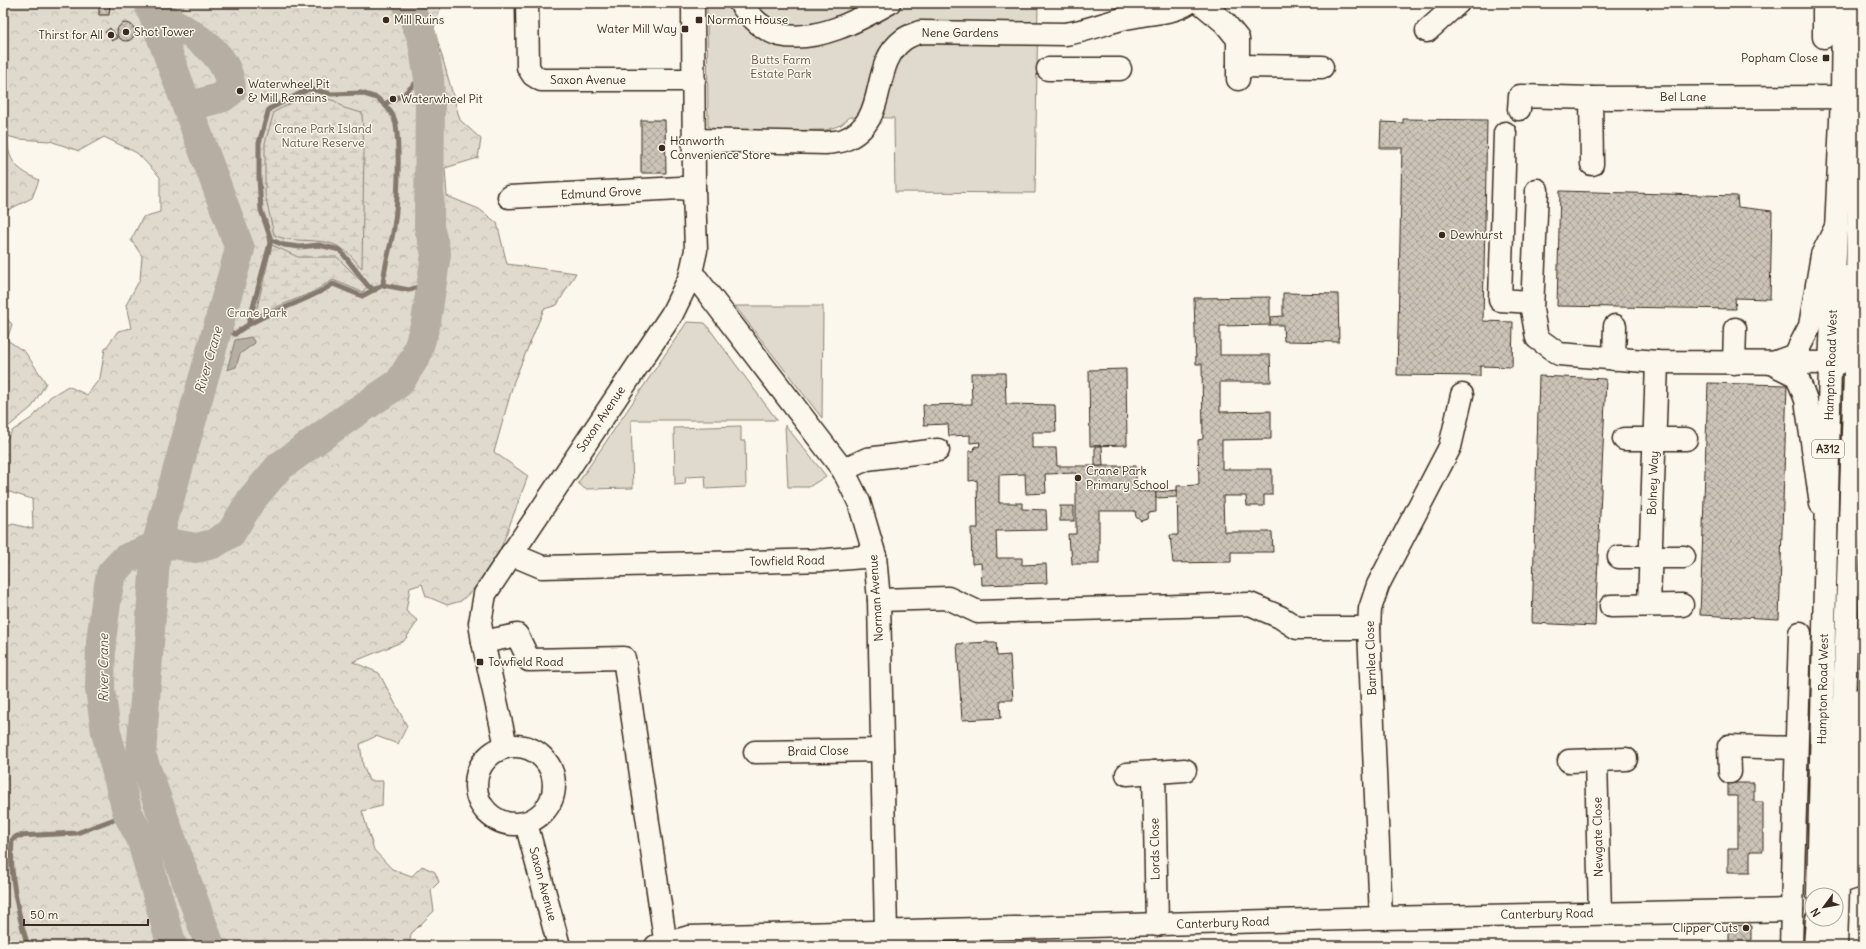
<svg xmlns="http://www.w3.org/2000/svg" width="1866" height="949" viewBox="0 0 1866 949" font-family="Delius,sans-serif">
  <defs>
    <pattern id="forest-crowns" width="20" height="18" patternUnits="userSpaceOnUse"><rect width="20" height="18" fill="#dfd9ce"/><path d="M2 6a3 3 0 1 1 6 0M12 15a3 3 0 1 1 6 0" fill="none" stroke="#c0bab0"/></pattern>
    <pattern id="wetland-marsh" width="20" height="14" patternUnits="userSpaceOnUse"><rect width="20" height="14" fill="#dfd9ce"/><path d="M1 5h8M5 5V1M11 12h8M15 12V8" fill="none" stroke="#c0bab0"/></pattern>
    <pattern id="building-cross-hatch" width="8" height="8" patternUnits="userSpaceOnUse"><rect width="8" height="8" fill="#ccc4b9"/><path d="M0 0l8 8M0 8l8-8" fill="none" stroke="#a79f96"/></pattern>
  </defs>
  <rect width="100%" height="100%" fill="#fbf7ec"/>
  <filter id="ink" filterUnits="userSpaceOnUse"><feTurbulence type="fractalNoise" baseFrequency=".025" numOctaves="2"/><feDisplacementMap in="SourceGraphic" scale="8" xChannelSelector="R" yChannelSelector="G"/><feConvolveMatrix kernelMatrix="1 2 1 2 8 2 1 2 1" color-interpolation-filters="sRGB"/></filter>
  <g filter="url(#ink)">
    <g fill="#dfd9ce" stroke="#8d8276">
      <polygon points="707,3 1038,3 1035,193 895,192 894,118 850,117 841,125 826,130 713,132 708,126"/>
      <polygon points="735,306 823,306 822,418"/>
      <polygon points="687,322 705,323 777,420 631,420 633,488 585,489 578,483"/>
      <polygon points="785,425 826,476 809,487 788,487"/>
      <polygon points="741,426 741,441 745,441 746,487 706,489 705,476 686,477 685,484 675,485 674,428"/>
    </g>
    <g fill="url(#forest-crowns)" stroke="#8d8276">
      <path d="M3,3H442L434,28L460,120L481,139L478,158L445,168L447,196L479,209L497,223L507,264L576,273L557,305L544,309L514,381L494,452L528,476L492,572L461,601L447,605L426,596L422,584L410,588L406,611L418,621L404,641L353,662L379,673L407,726L398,744L376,736L360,744L363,765L369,781H383L382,806L362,811L374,850L392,869L412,876L422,866L435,872L439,882L431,890L434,911L411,934L409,946H3V528L13,524L33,529L32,499L3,490V446L12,431L33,417L50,397L68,386L87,395L100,378L105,349L118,331L131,328L126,305L140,279L142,256L131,240L143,217L160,212V177L137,153L104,137L79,151L50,141L18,139L7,136C8,162 16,169 39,180L32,198L4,212L3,211Z"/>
      <polygon points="3,315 12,324 7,340 25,352 46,383 32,407 3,431"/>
    </g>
    <g fill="url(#wetland-marsh)" stroke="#8d8276">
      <path d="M309,94L335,101L344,108L362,113L364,150L362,268C356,263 351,254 344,250C325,235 295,245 274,235L265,194V143L274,112Z"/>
      <polygon points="272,245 298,257 337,257 367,287 362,292 333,280 313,292 255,316"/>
    </g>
    <polygon fill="#b6aea2" stroke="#85796d" points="251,337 255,343 240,354 236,367 227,370 235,340"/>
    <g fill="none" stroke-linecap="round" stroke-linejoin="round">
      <g stroke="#85796d" stroke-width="5">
        <polyline points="271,240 284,245 300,247 319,245 340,250 368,286 375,290"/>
        <path d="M383,285C384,265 391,247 394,227C398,201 400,152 396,125C395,118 390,110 384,104"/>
        <polyline points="249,322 271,240 261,210 259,178 259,143 269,109 309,89 332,94 361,93 377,98 384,104 403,95 427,72"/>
        <path d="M227,330L235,334C264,311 302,305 333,284L362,296L383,285L409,290L431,283"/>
        <path d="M28,946C18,915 9,873 12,840L17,836L77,833L128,814"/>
      </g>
      <g stroke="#b6aea2" stroke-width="30">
        <polyline points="149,3 240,249 156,546 141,755 210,946"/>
        <path d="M151,10C183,30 230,48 231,91L223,97L187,107"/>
        <polyline points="172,946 141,838 128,814 106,732 100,689 101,641 107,595 111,574 125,559 156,546 174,544 196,548 213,544 231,533 251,500 279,467 337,425 399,383 416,356 426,322 436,254 429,227 430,100 429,79 422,37 407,3"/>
      </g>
    </g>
    <g fill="url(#building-cross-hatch)" stroke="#3b2a1e">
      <polygon points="99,3 110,3 109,15 99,15"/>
      <circle cx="126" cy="32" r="9"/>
      <polygon points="110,28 118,38 112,41 105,32"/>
      <polygon points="1403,119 1487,120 1483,321 1513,322 1512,367 1480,366 1480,376 1397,375 1402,148 1380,148 1381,122 1403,123"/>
      <polygon points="641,120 665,120 666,173 641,173"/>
      <polygon points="1560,191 1737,196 1738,207 1772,211 1770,299 1735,298 1736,309 1557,306"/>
      <polygon points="1283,293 1338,294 1339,342 1284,341 1283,325 1270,325 1270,317 1283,316"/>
      <polygon points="1270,297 1270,325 1220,326 1220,355 1270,355 1271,382 1220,382 1220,412 1271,411 1271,439 1222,440 1222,469 1272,469 1272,495 1264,495 1264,506 1247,506 1246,496 1223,496 1224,532 1272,532 1273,552 1231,552 1231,562 1173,563 1170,535 1178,535 1177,486 1199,485 1198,440 1203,439 1202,364 1196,364 1194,298"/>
      <polygon points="1126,369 1127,445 1090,446 1089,370"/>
      <polygon points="971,373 1005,373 1006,404 1055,405 1056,432 1032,432 1032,448 1056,448 1057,466 1136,466 1136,491 1156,492 1156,512 1148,513 1147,519 1141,521 1136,517 1135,511 1099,511 1099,564 1072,564 1071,549 1069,549 1068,534 1076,534 1076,473 1045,474 1046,493 1026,494 1025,474 999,475 999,503 1022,503 1022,509 1046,510 1047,530 996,531 997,558 1022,558 1022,565 1046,564 1047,583 982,585 981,563 972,564 971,528 978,528 977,480 969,481 969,451 974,451 975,446 979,447 980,442 970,443 970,435 949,436 948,424 924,425 923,405 972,404"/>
      <polygon points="1539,376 1606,379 1595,626 1532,623"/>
      <polygon points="1708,383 1787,385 1779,619 1700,615"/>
      <polygon points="1095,446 1102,446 1103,466 1095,466"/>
      <polygon points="1177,490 1177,497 1156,498 1156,492"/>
      <rect x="1060" y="506" width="14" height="15"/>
      <polygon points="988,642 989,643 996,643 997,656 1010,655 1013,700 1000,700 1001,718 962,720 957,644"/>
      <polygon points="1728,783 1754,783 1754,802 1763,802 1763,851 1750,851 1750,872 1728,872 1728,849 1738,849 1738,796 1728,796"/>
      <polygon points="1751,925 1751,946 1729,946 1729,926"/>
    </g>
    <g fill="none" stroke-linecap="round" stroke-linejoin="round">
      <g stroke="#3b2a1e" stroke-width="25">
        <g id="minor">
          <polyline points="527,3 528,67 533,75 541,80 694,80"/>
          <path d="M740,3C749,16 764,31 780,35C817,43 859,20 889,3"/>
          <polyline points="1201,3 1225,23 1238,39 1238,79"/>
          <polyline points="1427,31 1458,3"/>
          <polyline points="1824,37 1824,3"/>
          <polyline points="1238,66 1322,67"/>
          <polyline points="1048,69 1120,69"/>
          <polyline points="1591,98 1592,164"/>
          <polyline points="1519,109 1520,96 1591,98 1861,97"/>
          <polyline points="1505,133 1500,300 1532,302"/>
          <path d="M695,140L826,143C832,142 839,142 844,140C891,121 868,66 903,40C908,36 915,34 920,32L1065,34C1088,31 1109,21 1131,17C1151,12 1171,14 1188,3"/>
          <polyline points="1537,190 1532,310 1537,338 1559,354 1657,362 1838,363 1844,359 1847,277"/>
          <polyline points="509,197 680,188 694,190"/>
          <polyline points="690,277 697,279 843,470 859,502 875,556 879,600 886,932"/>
          <polyline points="1614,359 1615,326"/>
          <polyline points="1734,363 1735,329"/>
          <polyline points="1773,363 1795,355 1810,326 1822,255 1836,227"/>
          <polyline points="1773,364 1797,376 1806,400 1821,504"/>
          <polyline points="1624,439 1686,439"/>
          <polyline points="843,470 867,459 938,450"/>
          <polyline points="511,554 542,567 827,560 875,556"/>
          <polyline points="1619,557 1684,557"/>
          <polyline points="879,600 948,598 978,612 1250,604 1280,617 1297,628 1369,628"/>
          <polyline points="1649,605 1657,362"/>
          <polyline points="1611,606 1682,605"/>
          <polyline points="483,642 517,635 529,660 624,658 666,946"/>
          <circle cx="515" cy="785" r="39"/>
          <polyline points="506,746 483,642 480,623 485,594 672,314 690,277 696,250 694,190 693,3"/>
          <polyline points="755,752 882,750"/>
          <polyline points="1596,760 1626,759"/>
          <polyline points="1569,761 1596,760 1600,913"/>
          <polyline points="1154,772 1157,925"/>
          <polyline points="1730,772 1729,746 1796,748"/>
          <polyline points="1127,774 1185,770"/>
          <polyline points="526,823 559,946"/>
          <polyline points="1821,882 1838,883 1856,877 1863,698"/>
          <polyline points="1381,918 1369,628 1370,609 1378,585 1450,447 1462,395"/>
          <polyline points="656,946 689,937 1381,918 1792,910"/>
          <polyline points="1791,946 1800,633"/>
        </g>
      </g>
      <g stroke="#3b2a1e" stroke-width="25">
        <g id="major">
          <polyline points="1818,895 1830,365 1842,97 1843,3"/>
          <polyline points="1815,946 1817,919"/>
          <polyline points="1836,946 1856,342 1862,3"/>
        </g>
      </g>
      <use href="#minor" stroke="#fbf7ec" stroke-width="22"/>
      <use href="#major" stroke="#fbf7ec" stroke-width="22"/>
    </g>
  </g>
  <g fill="#3b2a1e" stroke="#fbf7ec" stroke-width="1.5">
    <circle cx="386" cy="20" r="4"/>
    <rect x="695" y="16" width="8" height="8" rx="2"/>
    <rect x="681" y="25" width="8" height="8" rx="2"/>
    <circle cx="126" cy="32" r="4"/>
    <circle cx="111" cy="35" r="4"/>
    <rect x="1822" y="54" width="8" height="8" rx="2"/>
    <circle cx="240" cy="91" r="4"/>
    <circle cx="393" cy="99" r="4"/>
    <circle cx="662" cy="148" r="4"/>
    <circle cx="1442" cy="235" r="4"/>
    <circle cx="1078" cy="478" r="4"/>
    <rect x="476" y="658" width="8" height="8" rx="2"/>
    <circle cx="1746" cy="928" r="4"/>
  </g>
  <g text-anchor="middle" stroke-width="3" stroke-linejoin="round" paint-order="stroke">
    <rect fill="#fbf7ec" stroke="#75685c" stroke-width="1" x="1812" y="440" width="32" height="18" rx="3"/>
    <g font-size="11" font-weight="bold" fill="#3b2a1e">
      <text x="1828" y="453">A312</text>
    </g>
    <g font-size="12" fill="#3b2a1e" stroke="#fbf7ec" text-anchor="start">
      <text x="394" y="24">Mill Ruins</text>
      <text x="707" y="24">Norman House</text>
      <text x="677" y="33" text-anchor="end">Water Mill Way</text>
      <text x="134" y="36">Shot Tower</text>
      <text x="103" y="39" text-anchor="end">Thirst for All</text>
      <text x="1818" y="62" text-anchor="end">Popham Close</text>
      <text x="248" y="88">Waterwheel Pit<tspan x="248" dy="14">&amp; Mill Remains</tspan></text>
      <text x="401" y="103">Waterwheel Pit</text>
      <text x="670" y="145">Hanworth<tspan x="670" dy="14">Convenience Store</tspan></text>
      <text x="1450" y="239">Dewhurst</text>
      <text x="1086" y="475">Crane Park<tspan x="1086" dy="14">Primary School</tspan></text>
      <text x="488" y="666">Towfield Road</text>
      <text x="1738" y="932" text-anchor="end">Clipper Cuts</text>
    </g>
    <g font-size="12" fill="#3b2a1e" stroke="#fbf7ec">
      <text x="960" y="37">Nene Gardens</text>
      <text x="588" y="84">Saxon Avenue</text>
      <text x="1683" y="101">Bel Lane</text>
      <text transform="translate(601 193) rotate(-3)" y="4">Edmund Grove</text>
      <text transform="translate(1831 365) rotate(-88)" y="4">Hampton Road West</text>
      <text transform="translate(601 419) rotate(-56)" y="4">Saxon Avenue</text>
      <text transform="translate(1653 483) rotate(-88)" y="4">Bolney Way</text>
      <text transform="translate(787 561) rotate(-1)" y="4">Towfield Road</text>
      <text transform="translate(876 598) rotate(-94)" y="4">Norman Avenue</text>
      <text transform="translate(1371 658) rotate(-92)" y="4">Barnlea Close</text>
      <text transform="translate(1823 689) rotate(-89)" y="4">Hampton Road West</text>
      <text transform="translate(818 751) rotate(-1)" y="4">Braid Close</text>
      <text transform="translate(1598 837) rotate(-91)" y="4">Newgate Close</text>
      <text transform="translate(1155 849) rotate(-91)" y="4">Lords Close</text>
      <text transform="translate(543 884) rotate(75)" y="4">Saxon Avenue</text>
      <text transform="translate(1547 914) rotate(-1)" y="4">Canterbury Road</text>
      <text transform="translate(1223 923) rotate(-2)" y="4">Canterbury Road</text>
    </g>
    <g font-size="12" fill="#64564a" stroke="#fbf7ec">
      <text x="781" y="64">Butts Farm<tspan x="781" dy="14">Estate Park</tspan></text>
      <text x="323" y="133">Crane Park Island<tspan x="323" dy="14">Nature Reserve</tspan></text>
      <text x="257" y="317">Crane Park</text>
    </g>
    <g font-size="13" font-style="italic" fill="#605246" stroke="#fbf7ec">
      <text transform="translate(208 360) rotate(-74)" y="5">River Crane</text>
      <text transform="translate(103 668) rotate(-90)" y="5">River Crane</text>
    </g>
  </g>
  <rect width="1866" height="949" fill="none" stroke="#fbf7ec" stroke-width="16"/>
  <rect x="8" y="8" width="1850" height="933" fill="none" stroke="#3b2a1e" stroke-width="1.5" filter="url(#ink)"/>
  <g transform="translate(1824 907) rotate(238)"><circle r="19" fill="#fbf7ec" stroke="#aea59a"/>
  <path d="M0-3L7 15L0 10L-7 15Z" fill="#3b2a1e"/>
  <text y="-6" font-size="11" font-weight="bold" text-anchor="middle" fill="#3b2a1e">N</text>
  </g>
  <path d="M24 919v6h124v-6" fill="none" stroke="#3b2a1e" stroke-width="2"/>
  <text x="30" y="919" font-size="12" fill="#3b2a1e" stroke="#fbf7ec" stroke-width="3" paint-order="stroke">50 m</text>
</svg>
